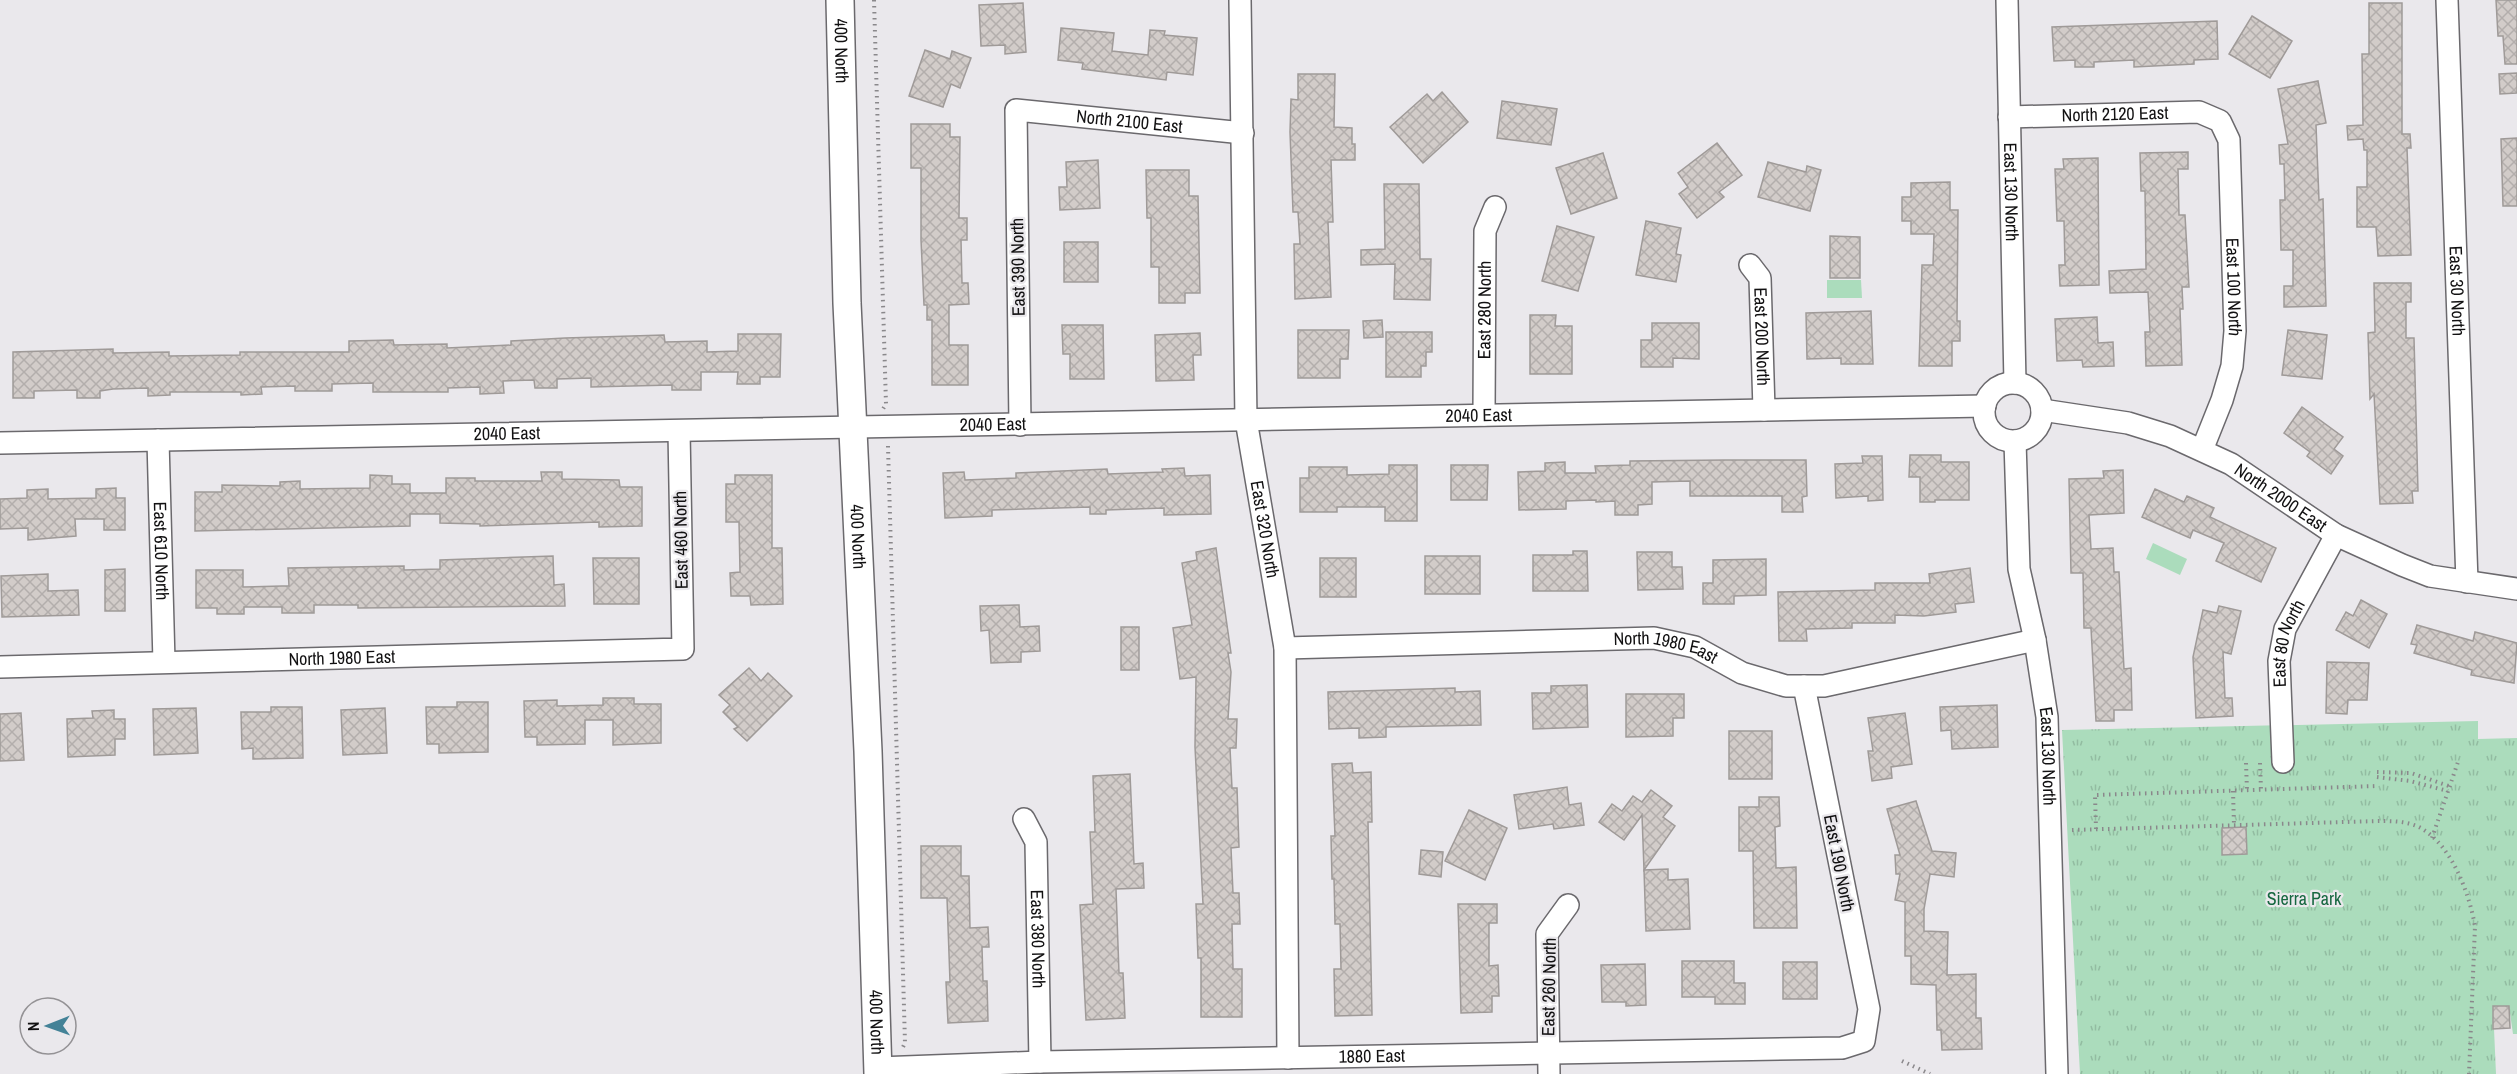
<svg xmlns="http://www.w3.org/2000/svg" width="2517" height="1074" viewBox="0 0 2517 1074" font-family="'Archivo Narrow',sans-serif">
  <defs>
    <pattern id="grass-tufts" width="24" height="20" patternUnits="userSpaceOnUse" patternTransform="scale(1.5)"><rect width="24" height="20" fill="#abdcbc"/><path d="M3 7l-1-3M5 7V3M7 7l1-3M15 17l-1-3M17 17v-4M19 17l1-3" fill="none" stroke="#92bca1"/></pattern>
    <pattern id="building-cross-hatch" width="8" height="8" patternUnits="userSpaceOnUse" patternTransform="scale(1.5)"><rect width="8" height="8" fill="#d2ccc9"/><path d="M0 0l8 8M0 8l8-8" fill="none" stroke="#b3aeac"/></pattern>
  </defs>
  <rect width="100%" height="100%" fill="#eae8ec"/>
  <polygon fill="url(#grass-tufts)" points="2478,721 2478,739 2517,738 2517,1034 2513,1034 2509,1006 2493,1006 2496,1074 2080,1074 2062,730"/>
  <g fill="#abdcbc">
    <polygon points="1827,280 1861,280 1862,298 1827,298"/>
    <polygon points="2153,543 2187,559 2180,575 2146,559"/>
  </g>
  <g fill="url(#building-cross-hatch)" stroke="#9f9a98" stroke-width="1.5">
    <polygon points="2496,0 2517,0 2517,64 2505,64 2503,36 2498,36"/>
    <polygon points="1023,3 1026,52 1005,54 1005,45 981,46 979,5"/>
    <polygon points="2369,3 2402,3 2402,134 2410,134 2411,148 2407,148 2411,255 2378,256 2376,227 2357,227 2357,187 2367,187 2367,150 2364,150 2363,139 2348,140 2347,126 2363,125 2362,54 2369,54"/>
    <polygon points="2252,16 2292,41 2270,78 2229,54"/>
    <polygon points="2217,21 2218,59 2194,60 2194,64 2134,67 2134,60 2094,62 2094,67 2075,67 2075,60 2054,61 2052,27"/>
    <polygon points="1061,28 1114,33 1112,51 1148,55 1150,30 1165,31 1164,35 1197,38 1193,75 1167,72 1166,80 1082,69 1083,63 1058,60"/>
    <polygon points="925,50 950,59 952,51 971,58 960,88 951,84 943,107 909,96"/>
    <polygon points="2517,73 2517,93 2500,94 2499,74"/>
    <polygon points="1298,74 1335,74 1334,127 1352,128 1352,144 1355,144 1355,160 1331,160 1333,222 1328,222 1331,297 1295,299 1294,244 1300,244 1298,212 1293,212 1290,132 1291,99 1298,100"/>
    <polygon points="2318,81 2326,123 2316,125 2319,200 2323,199 2326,306 2284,307 2284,286 2293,286 2293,250 2281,250 2280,200 2285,200 2284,164 2280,164 2279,145 2288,144 2278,89"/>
    <polygon points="1442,92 1468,122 1423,163 1390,127 1427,94 1433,101"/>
    <polygon points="1502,101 1557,109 1551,145 1497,138"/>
    <polygon points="911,124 950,124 950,137 960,137 959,218 967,218 967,240 961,240 962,283 968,283 969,304 949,305 949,345 968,345 968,385 932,385 932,320 927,320 927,305 924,305 921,240 921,168 911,168"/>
    <polygon points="2517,138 2517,206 2503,206 2501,139"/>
    <polygon points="1717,143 1742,175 1719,192 1724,197 1697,218 1679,194 1688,187 1678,173"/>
    <polygon points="2188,152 2188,169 2178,169 2179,215 2185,215 2189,287 2182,287 2183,309 2180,309 2182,365 2146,366 2145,332 2150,332 2148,292 2110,293 2109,271 2146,269 2145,191 2141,191 2140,153"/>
    <polygon points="1603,153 1617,198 1571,214 1556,168"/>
    <polygon points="2098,158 2099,285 2060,286 2059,265 2065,265 2064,221 2057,221 2055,169 2064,169 2063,159"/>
    <polygon points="1098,160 1100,208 1060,210 1059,187 1067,187 1066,162"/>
    <polygon points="1768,162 1806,172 1807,166 1821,170 1810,211 1758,197"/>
    <polygon points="1146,170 1189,170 1189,196 1198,196 1200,293 1185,293 1185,303 1159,303 1159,267 1151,267 1151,218 1147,218"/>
    <polygon points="1950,182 1950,210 1958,210 1957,321 1960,321 1960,341 1952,341 1952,366 1919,366 1922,265 1933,265 1934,234 1911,234 1911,221 1902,221 1902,197 1911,197 1911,183"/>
    <polygon points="1384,184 1419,184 1420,259 1431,259 1430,300 1394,299 1395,264 1361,265 1361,250 1385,249"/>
    <polygon points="1646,221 1681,228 1676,254 1681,255 1676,282 1636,275"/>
    <polygon points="1557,226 1594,237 1578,291 1542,281"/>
    <polygon points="1830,236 1860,237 1860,278 1830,278"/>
    <rect x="1064" y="242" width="34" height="40"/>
    <polygon points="2374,283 2411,283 2411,302 2406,302 2406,338 2414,338 2418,491 2412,491 2413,503 2380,504 2374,394 2370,399 2368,333 2375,332"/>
    <polygon points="1871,311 1873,364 1841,364 1841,358 1807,359 1806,313"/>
    <polygon points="1530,315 1556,315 1555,326 1572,326 1572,374 1530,374"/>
    <polygon points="2097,317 2098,343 2113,342 2114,366 2083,367 2082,360 2057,361 2055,319"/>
    <polygon points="1382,320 1383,337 1364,338 1363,321"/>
    <polygon points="1652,323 1699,323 1699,359 1673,358 1673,367 1641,367 1641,340 1652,340"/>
    <polygon points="1062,325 1103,325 1104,379 1070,379 1070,354 1063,354"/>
    <polygon points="1298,330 1349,330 1348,359 1340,359 1340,378 1298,378"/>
    <polygon points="2288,330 2327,335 2322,379 2282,375"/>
    <polygon points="1386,332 1432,332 1432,352 1426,352 1426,366 1421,366 1421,377 1386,377"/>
    <polygon points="1200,333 1201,355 1193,355 1194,380 1156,381 1155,335"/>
    <polygon points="738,334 781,334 780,377 760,377 760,384 737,384 738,372 701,372 701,390 672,390 672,385 591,387 591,378 557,379 557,388 535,388 534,380 503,381 504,393 480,394 480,387 448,388 448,392 373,392 373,383 332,384 332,391 295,391 295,386 261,387 262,394 241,395 241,392 170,392 170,395 148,396 148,388 113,389 100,391 100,398 77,398 77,390 34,391 34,398 13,398 13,352 113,349 113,353 169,352 169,356 240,355 240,352 349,352 349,341 393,340 394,345 447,344 447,348 511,345 511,341 565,338 664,335 665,342 707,341 707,352 738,351"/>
    <polygon points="2302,407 2343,437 2334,449 2343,456 2331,474 2307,456 2310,452 2284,433"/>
    <polygon points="1910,455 1941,455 1941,462 1969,462 1969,500 1935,500 1935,502 1920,502 1920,477 1909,477"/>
    <polygon points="1862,456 1882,456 1883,500 1868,501 1868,496 1836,498 1835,464 1863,463"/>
    <polygon points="1725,460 1806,460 1807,496 1802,497 1803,512 1782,512 1782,496 1690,496 1690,481 1652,482 1652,504 1638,505 1638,515 1615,515 1615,501 1596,502 1596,500 1566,501 1566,509 1519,510 1518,472 1545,471 1545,463 1565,462 1565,473 1596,473 1595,466 1630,465 1630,461"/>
    <polygon points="1389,465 1417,465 1417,521 1385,521 1385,507 1337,507 1337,512 1300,512 1300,478 1309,478 1309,467 1347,467 1347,475 1389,474"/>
    <polygon points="1451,465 1488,465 1487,500 1451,500"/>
    <polygon points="1184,468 1185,476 1210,475 1211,514 1164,515 1164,508 1106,510 1106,514 1090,514 1090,507 992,510 992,516 945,518 943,473 964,472 965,480 1016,478 1016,473 1107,469 1108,474 1163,472 1162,469"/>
    <polygon points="2123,470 2124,513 2089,515 2091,549 2113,548 2114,572 2119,572 2124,669 2131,668 2132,710 2114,710 2114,721 2096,721 2091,628 2084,628 2083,573 2071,573 2069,479 2104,478 2103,471"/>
    <polygon points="541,472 562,472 562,479 619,480 620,487 642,487 642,526 599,527 599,522 480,526 480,524 440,523 440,514 410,514 410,526 195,531 195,492 222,492 222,485 280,486 280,482 300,481 300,489 370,488 370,475 392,476 392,484 410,484 410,493 446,493 446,478 475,478 475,481 542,481"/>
    <polygon points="735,475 772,475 772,548 782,548 783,604 751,605 750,596 731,596 730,573 740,572 739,522 726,522 726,484 735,484"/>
    <polygon points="116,488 116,498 125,498 125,530 104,530 104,519 75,519 76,536 28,540 28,528 0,529 0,499 27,498 27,490 48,489 48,499 96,498 96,489"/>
    <polygon points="2155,489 2184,502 2187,496 2214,508 2210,517 2276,548 2261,582 2216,561 2224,543 2193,530 2190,538 2142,517"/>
    <polygon points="1216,548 1231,653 1228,653 1231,672 1228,719 1237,719 1236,748 1230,748 1232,788 1237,788 1239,847 1231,848 1233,893 1239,893 1240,924 1232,924 1233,969 1242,969 1242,1017 1201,1017 1201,958 1198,958 1196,904 1203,904 1195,747 1196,677 1180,679 1173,628 1192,625 1182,563 1197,560 1196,552"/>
    <polygon points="1573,551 1587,551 1588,591 1533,591 1533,555 1573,555"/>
    <polygon points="1637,552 1672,552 1672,567 1682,567 1683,589 1638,590"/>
    <polygon points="553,556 554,585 564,584 565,606 358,608 358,605 314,605 314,613 282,613 282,607 244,607 244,614 217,614 217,608 196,608 196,570 243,570 243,587 282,586 289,586 288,568 404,566 404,570 440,569 440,560"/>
    <rect x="1425" y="556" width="55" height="38"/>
    <polygon points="593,558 639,558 639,604 594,604"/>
    <rect x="1320" y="558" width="36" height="39"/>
    <polygon points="1766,559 1766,595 1734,596 1734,604 1703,604 1703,583 1713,583 1713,560"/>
    <polygon points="1970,568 1974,602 1955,604 1956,612 1924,616 1895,615 1895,623 1852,623 1852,628 1806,629 1807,641 1779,641 1778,592 1875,590 1875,583 1930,583 1929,574"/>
    <polygon points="125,569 125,611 105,611 105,570"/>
    <polygon points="48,574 48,591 78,590 79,615 2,617 1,576"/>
    <polygon points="2361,600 2387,614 2369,648 2336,630 2346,612 2353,616"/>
    <polygon points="1019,605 1020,627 1039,626 1040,651 1021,652 1021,662 991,663 989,630 981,631 980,606"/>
    <polygon points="2219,606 2241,611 2231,654 2223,652 2225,698 2232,698 2233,716 2196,718 2193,657 2203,610 2217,613"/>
    <polygon points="2417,625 2473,641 2475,632 2517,643 2514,683 2471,675 2472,670 2414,653 2417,645 2411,644"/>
    <rect x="1121" y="627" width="18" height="43"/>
    <polygon points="2327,662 2369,663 2367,700 2348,700 2347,714 2326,713"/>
    <polygon points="749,668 761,681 768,673 792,696 747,741 734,729 738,727 723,712 730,705 719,695"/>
    <polygon points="1587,685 1588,727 1533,729 1532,693 1551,693 1551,686"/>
    <polygon points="1455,688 1455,692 1480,691 1481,725 1386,727 1386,737 1359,738 1359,728 1329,729 1328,692"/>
    <polygon points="1626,694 1684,694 1684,718 1673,718 1673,736 1626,737"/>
    <polygon points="603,698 634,698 634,704 661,704 661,743 613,745 613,720 585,720 585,744 537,745 537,737 525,737 524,701 557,700 557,706 603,705"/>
    <polygon points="457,702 488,702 488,752 439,753 439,744 427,744 426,707 457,707"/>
    <polygon points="1997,705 1998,747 1952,749 1951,730 1941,731 1940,707"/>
    <polygon points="271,707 302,707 303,758 253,759 253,748 242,749 241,712 271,712"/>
    <polygon points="196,708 198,753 154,755 153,709"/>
    <polygon points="385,708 387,753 343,755 341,710"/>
    <polygon points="114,710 114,719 125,719 125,739 115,739 115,755 68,757 67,719 93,718 92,711"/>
    <polygon points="21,713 24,760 0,761 0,714"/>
    <polygon points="1905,713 1912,764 1891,767 1892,778 1872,781 1868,751 1873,751 1868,718"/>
    <rect x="1729" y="731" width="43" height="48"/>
    <polygon points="1352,763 1353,773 1371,772 1372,822 1368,822 1372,1015 1335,1016 1334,969 1341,969 1340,924 1335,924 1334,879 1332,879 1331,836 1335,836 1332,764"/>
    <polygon points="1130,774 1134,864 1143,863 1144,888 1116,889 1119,973 1123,973 1125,1018 1086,1020 1080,905 1093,904 1090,832 1095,832 1093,776"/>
    <polygon points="1567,787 1569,805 1581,803 1584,825 1554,829 1553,824 1519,829 1514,795"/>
    <polygon points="1651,790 1672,806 1663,817 1675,826 1644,870 1642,815 1624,840 1599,822 1612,804 1622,811 1633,796 1642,802"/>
    <polygon points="1759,797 1779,797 1780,826 1775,827 1776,868 1796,867 1797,928 1754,928 1753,851 1739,851 1739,807 1759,807"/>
    <polygon points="1916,801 1932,851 1956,853 1954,877 1930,874 1924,909 1924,931 1948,932 1947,975 1976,974 1976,1018 1981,1018 1982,1049 1942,1050 1941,1030 1937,1030 1936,985 1911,984 1911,956 1905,956 1905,902 1895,900 1900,874 1896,874 1895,855 1900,855 1887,809"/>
    <polygon points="1469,810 1507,828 1485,880 1445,861"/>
    <polygon points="2246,827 2247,854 2222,855 2222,828"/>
    <polygon points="921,846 961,846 961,876 969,876 970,928 988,927 989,947 982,947 983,981 987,981 988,1021 948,1023 946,982 950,982 947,898 921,898"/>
    <polygon points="1421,850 1443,852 1441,877 1419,874"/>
    <polygon points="1668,869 1668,880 1688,879 1690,929 1646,931 1644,870"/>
    <polygon points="1458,904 1497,904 1497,923 1489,923 1489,966 1498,965 1499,996 1492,996 1492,1012 1461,1013"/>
    <polygon points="1682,961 1734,961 1734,983 1745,983 1745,1004 1715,1004 1715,997 1682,997"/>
    <rect x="1783" y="962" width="34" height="37"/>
    <polygon points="1645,964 1646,1005 1626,1006 1626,1002 1602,1002 1601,965"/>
    <polygon points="2493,1006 2509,1006 2510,1028 2493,1029"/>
  </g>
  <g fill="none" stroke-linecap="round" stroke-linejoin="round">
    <g stroke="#6b696d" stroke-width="24">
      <g id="minor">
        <path id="s1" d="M1240,0L1246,420L1285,648L1288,1058"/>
        <path id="s2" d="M2007,0L2015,383"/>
        <path id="s3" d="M2447,0L2467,582"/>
        <path id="s4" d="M2009,117L2199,112L2220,121L2229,140L2235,331L2232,366L2222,400L2202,450"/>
        <path id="s5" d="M1750,265L1760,278L1764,410"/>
        <circle cx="2013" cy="412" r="29"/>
        <path id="s6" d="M2042,410L2128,423L2170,436L2231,464L2336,535L2402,565L2430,576L2517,589"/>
        <path id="s7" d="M1484,415L1485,231L1495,207"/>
        <path id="s8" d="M1020,425L1016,110L1243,133"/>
        <path id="s9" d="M158,440L164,662"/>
        <path id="s10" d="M2015,441L2019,569L2035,640L2047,717L2057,1074"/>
        <path id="s11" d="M0,443L1985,406"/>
        <path id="s12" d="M1285,648L1654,638L1695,647L1742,673L1786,686H1824L2035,640"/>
        <path id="s13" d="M0,667L683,649L679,431"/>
        <path id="s14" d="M2283,762L2279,661L2285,629L2336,535"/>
        <path id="s15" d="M1024,819L1036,842L1040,1062"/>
        <path id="s16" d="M878,1068L1040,1062L1842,1048L1864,1041L1869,1009L1804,686"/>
        <polyline points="1549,1074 1547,934 1568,905"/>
      </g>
    </g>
    <g stroke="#6b696d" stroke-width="30">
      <g id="major">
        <path id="s17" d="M840,0L847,303L868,751L878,1074"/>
      </g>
    </g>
    <g stroke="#8a888b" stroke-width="4" stroke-dasharray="1.5 4.5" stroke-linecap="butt">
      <polyline points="874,0 886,404 883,409"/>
      <polyline points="888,446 905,1043 902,1049"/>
      <polyline points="2246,763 2247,790"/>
      <polyline points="2260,763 2261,790"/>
      <polyline points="2377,772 2411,773 2449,786"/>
      <polyline points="2377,777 2410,781 2448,791"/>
      <polyline points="2233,791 2234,825"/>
      <polyline points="2096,829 2095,795 2377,786"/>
      <path d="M2072,830L2379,821C2393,821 2411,821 2424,830C2453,849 2469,893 2475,926L2469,1074"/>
      <polyline points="2432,838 2459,759"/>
      <polyline points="1902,1061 1930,1074"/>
    </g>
    <use href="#minor" stroke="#fff" stroke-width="21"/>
    <use href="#major" stroke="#fff" stroke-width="27"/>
  </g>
  <g text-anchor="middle" stroke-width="4.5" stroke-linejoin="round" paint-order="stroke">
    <g font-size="18" fill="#121112" stroke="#eae8ec">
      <text dy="6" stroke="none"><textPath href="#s17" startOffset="51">400 North</textPath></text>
      <text dy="6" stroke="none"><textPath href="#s4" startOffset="106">North 2120 East</textPath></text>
      <text dy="6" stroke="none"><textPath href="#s8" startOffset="429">North 2100 East</textPath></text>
      <text dy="6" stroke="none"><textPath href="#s2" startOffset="192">East 130 North</textPath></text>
      <text transform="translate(1018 267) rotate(-91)" y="6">East 390 North</text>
      <text dy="6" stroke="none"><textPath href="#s4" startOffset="381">East 100 North</textPath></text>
      <text dy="6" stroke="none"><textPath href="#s3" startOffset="291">East 30 North</textPath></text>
      <text dy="6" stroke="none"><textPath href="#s7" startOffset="105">East 280 North</textPath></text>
      <text dy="6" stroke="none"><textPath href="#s5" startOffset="75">East 200 North</textPath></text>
      <text dy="6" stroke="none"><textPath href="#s11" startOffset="1479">2040 East</textPath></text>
      <text dy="6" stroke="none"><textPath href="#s11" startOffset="993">2040 East</textPath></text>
      <text dy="6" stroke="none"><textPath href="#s11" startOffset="507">2040 East</textPath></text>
      <text dy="6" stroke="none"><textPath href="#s6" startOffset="258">North 2000 East</textPath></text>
      <text dy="6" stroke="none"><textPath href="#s1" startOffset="531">East 320 North</textPath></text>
      <text dy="6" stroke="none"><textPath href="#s17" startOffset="537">400 North</textPath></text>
      <text transform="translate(681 540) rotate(-91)" y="6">East 460 North</text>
      <text dy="6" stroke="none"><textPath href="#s9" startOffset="111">East 610 North</textPath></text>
      <text dy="6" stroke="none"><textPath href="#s14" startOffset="120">East 80 North</textPath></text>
      <text dy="6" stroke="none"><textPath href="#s12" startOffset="382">North 1980 East</textPath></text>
      <text dy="6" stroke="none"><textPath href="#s13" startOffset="342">North 1980 East</textPath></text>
      <text dy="6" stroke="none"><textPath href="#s10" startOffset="318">East 130 North</textPath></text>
      <text transform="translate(1839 863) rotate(79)" y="6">East 190 North</text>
      <text dy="6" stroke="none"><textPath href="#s15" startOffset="123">East 380 North</textPath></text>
      <text transform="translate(1549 987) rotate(-89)" y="6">East 260 North</text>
      <text dy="6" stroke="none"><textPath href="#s17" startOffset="1023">400 North</textPath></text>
      <text dy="6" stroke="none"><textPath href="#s16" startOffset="494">1880 East</textPath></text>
    </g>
    <g font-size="18" fill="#166740" stroke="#eae8ec">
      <text x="2304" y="905">Sierra Park</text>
    </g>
  </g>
  <g transform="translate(48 1026) rotate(269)"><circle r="28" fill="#eae8ec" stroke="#949295" stroke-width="1.5"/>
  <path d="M0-4.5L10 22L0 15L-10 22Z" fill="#438297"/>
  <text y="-9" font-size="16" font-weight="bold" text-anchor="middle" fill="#121112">N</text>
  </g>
</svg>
